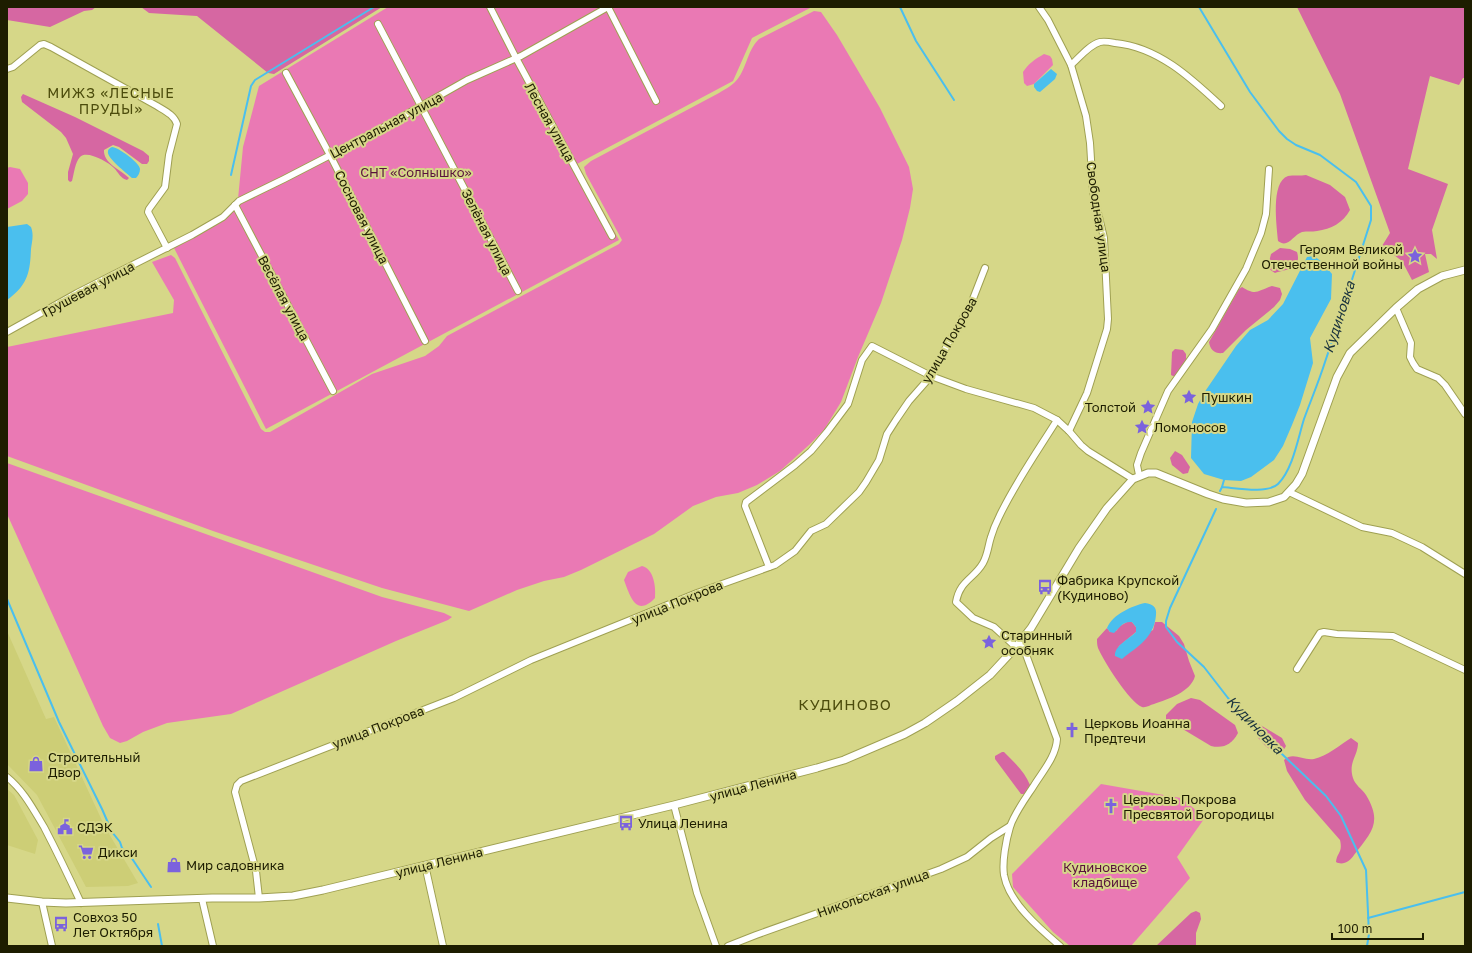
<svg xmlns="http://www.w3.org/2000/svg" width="1472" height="953" viewBox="0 0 1472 953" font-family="'Golos Text',sans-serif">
  <rect width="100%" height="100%" fill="#d6d788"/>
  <g fill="#cdce76">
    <polygon points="7,631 46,719 54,717 105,827 138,883 128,886 86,887 37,795 7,764"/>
    <polygon points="7,789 14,795 38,840 35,854 7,845"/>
  </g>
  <g fill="#ea79b4">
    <polygon points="388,7 812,7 752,38 733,81 577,164 619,240 266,429 172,244 223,215 238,199 243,147 259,86"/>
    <path d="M814,11L821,12L837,35L880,108L909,167L913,189L910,208L902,240L881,303L858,357L841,402L824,430L809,445L780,471L757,485L738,493L716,497L693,506L654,534L581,570L564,577L544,581L517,590L469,611L382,588L213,531L7,456V347L173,313L174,300L152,262L171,255L175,258L261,429L265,432H270L372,374L425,356L439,346L447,336L619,244L622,240L586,174L584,167L591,161L719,93C724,90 731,86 735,82C747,70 746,52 759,39Z"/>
    <path d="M1044,54L1050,56L1052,59L1053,65L1034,84L1027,86L1024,83L1023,72C1028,64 1035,59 1044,54Z"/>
    <polygon points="10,167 20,169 28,183 28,194 22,201 7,209 7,168"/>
    <polygon points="7,463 382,597 444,613 452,617 448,620 396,641 231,714 167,723 143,732 127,741 120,743 110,738 103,726 7,514"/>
    <path d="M642,566C654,569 656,587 655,598C636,618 630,596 624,580L628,572Z"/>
    <polygon points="1101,784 1181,798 1202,815 1204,819 1177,857 1190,878 1131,946 1070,946 1053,932 1013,887 1012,874"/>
  </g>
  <g fill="#d667a2">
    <polygon points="7,7 96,7 92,10 84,11 50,27 7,20"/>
    <polygon points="141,7 382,7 274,74 268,73 197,16 149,13"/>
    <polygon points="1297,7 1465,7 1465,78 1463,78 1459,85 1430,76 1408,169 1448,184 1432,230 1437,259 1431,254 1425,254 1429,272 1412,280 1402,261 1382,246 1390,233 1340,94"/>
    <path d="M23,94L75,117L143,151L149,156V161L147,164H142L119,147L113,145L104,150C103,163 121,170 129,178L127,180C121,179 118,172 114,168C108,162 87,150 80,157C75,162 74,174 72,181L70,182L68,180V172L73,154L66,138L61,132L22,102L21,97Z"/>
    <path d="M1306,175L1330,185L1345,197L1350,210C1343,223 1331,229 1317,231C1312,232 1307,231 1302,232C1293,235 1288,249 1278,241C1277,227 1270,182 1288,176C1293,175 1301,176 1306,175Z"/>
    <path d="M1280,248L1290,249L1297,252C1302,269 1287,269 1275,273L1269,269V262L1271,254Z"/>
    <path d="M1272,286L1280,288L1282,294L1280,300L1274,307L1246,330L1223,353C1215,354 1210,350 1209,342L1239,289L1242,287C1256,296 1257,291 1272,286Z"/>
    <polygon points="1175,349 1183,350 1186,354 1186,360 1175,376 1173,376 1171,375 1172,352"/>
    <polygon points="1175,451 1182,455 1190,467 1188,473 1183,474 1172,465 1170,458"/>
    <path d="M1127,622H1132L1136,627V632L1118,647L1153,630L1155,622H1162L1179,636L1184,644L1189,661L1195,676C1191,692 1168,699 1154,704C1150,705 1146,708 1142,707C1130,703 1103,660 1098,648C1097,645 1097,642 1097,639L1107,628L1110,632L1116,631L1120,626Z"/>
    <path d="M1191,698L1200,700L1235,725L1238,733C1232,744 1224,749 1211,746L1166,719V715L1177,704Z"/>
    <path d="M1254,723H1257L1282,738L1286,746C1277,764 1258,739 1252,729Z"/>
    <path d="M1351,738L1358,743C1358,756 1348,762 1353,778C1355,785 1362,789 1366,795C1383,823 1371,833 1354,855C1350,861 1343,866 1336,862C1337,852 1343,853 1340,840L1305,800L1287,771L1284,760C1293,751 1303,761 1314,759C1327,756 1340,745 1351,738Z"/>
    <path d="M1002,752H1004C1014,762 1025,772 1030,785L1024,794H1021L995,759V756Z"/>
    <polygon points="1196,911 1200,913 1201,919 1196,933 1196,946 1156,946 1191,913"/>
  </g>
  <g fill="#4abfee">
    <polygon points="1051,69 1057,74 1055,79 1040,92 1037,91 1034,87 1034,84"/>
    <path d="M112,147C118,147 140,163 140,169C140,173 138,176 136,178H132C127,173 106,158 108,151C108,149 110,148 112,147Z"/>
    <path d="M27,224L31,227C34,235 32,241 31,249C30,272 28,285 7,300V227Z"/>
    <polygon points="1314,256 1322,262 1332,274 1331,299 1310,338 1313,363 1300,405 1292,425 1283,446 1274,460 1251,477 1241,481 1224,480 1204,474 1191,458 1192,422 1198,404 1206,390 1236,346 1250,330 1268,320 1283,304 1307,257"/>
    <path d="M1145,603C1153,604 1157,607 1156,615C1154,638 1138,646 1122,659L1115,656C1114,646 1129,639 1136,632V627L1132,622C1123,621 1120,627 1114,633L1110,632L1107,628C1113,614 1132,606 1145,603Z"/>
  </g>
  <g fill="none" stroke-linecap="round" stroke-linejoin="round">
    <g stroke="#4abfee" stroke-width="2">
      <polyline points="900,7 916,41 954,100"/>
      <path d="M1199,7L1250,92L1279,131L1287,139L1296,145L1320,155L1356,182L1371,206V220C1356,267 1341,315 1325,362C1319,381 1311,400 1304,419C1298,438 1293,469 1278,484C1268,494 1236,488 1222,487L1220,491"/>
      <polyline points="231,175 251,86 255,80 374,7"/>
      <polyline points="1222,487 1224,480"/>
      <polyline points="1216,509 1170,608 1166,621 1166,627 1177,642 1204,667 1228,698 1261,734 1326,796 1341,816 1366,870 1369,934 1367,946"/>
      <polyline points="7,599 59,722 102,809 112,832 120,842 122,848 131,857 151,887"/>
      <polyline points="1368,918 1465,892"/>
      <polyline points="158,924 162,946"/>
    </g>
    <g stroke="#9fa052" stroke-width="8">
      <g id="minor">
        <polyline points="490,7 516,58 612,236"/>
        <polyline points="608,7 656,101"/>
        <polyline points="1039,7 1048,20 1071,65 1086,116 1090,143 1093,192 1104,238 1108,319 1107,329 1087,393 1069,431"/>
        <polyline points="378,24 518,291"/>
        <path d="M1071,65C1079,58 1089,45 1100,42C1104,41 1110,42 1115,43C1158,47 1191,78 1221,106"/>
        <path d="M7,69L13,67L40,45L44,44L51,47L157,106C165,111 174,115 177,124L169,155L165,187L149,209L148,212L167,248"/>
        <polyline points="286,73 330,155 425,341"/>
        <polyline points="235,205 333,391"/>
        <polyline points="1396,308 1411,343 1410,357 1413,363 1417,369 1438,378 1445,385 1465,414"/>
        <polyline points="7,332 77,293 192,235 223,217 239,201 284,179 377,131 467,80 521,56 608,7"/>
        <polyline points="1139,475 1137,465 1141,453 1168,391 1212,329 1246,269 1261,233 1266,214 1269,169"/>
        <polyline points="1289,492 1362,527 1392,533 1422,547 1465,574"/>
        <polyline points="769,567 745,506 746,502 795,465 811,451 827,432 848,404 862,360 872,346 931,376 966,389 1034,408 1057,420 1069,431 1081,445 1088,451 1133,479"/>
        <path d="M1021,641L1057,739C1056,757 1042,772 1033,787C1025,799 1014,814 1010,827C1006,840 1002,862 1004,875C1009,903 1040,929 1060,946"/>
        <path d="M1016,647L994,627L973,618L956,602C960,580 974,579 983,563C988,554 988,546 991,537C993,530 996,523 999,517C1015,483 1037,452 1057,420"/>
        <polyline points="1297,669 1320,633 1324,632 1337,634 1393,636 1465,670"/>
        <path d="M7,777C24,791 33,809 44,827C57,852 69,877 81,903"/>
        <polyline points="674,805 697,893 716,946"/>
        <polyline points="425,865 443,946"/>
        <polyline points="259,898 256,871 235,792 237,785 241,781 454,698 531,660 697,593 775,565 795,551 811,531 826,524 859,492 866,482 879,460 887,434 896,420 909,401 931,376 949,342 971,304 985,268"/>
        <polyline points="202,899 213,946"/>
        <polyline points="42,902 52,946"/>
        <polyline points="728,946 756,935 941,869 967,857 991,838 1010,826"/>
      </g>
    </g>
    <g stroke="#9fa052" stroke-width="9">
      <polyline id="major" points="7,898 42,902 66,903 212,898 259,898 293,896 323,890 674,805 817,768 844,760 905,734 925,723 957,701 990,675 1016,647 1031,628 1079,548 1107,508 1133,479 1148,473 1156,473 1208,494 1223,499 1246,503 1269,502 1284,497 1296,484 1302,474 1337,377 1350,353 1396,308 1418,289 1442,276 1465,270"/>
    </g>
    <use href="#minor" stroke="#fff" stroke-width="6"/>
    <use href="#major" stroke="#fff" stroke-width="7"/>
  </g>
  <defs>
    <g id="sight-bare" transform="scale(1.2)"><path d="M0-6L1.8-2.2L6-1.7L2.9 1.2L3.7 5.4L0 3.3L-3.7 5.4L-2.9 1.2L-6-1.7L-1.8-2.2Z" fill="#7b62dd" stroke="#d6d788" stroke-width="2.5" paint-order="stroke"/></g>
    <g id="bus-bare" transform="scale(1.2)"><path d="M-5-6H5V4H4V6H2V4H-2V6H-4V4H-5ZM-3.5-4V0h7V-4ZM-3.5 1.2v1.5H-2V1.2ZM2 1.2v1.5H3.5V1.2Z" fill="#7b62dd" stroke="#d6d788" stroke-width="2.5" paint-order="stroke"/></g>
    <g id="church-bare" transform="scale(1.2)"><path d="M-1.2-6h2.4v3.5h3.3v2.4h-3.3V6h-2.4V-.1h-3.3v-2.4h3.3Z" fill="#7b62dd" stroke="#d6d788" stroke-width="2.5" paint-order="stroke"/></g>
    <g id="shop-bare" transform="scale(1.2)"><path d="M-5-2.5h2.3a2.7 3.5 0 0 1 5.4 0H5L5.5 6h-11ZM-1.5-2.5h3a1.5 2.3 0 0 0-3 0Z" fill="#7b62dd" stroke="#d6d788" stroke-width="2.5" paint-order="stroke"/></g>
    <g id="civic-bare" transform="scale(1.2)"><path d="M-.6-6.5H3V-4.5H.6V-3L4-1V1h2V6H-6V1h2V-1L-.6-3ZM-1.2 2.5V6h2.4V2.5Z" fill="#7b62dd" stroke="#d6d788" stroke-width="2.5" paint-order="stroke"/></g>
    <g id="supermarket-bare" transform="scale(1.2)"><path d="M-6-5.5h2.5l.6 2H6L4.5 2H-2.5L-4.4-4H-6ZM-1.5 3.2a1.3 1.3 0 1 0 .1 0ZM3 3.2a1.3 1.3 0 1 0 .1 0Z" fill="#7b62dd" stroke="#d6d788" stroke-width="2.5" paint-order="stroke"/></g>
  </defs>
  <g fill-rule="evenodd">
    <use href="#sight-bare" x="1415" y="256"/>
    <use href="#sight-bare" x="1189" y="397"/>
    <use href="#sight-bare" x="1148" y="407"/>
    <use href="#sight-bare" x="1142" y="427"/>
    <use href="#bus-bare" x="1045" y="587"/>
    <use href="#sight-bare" x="989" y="642"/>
    <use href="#church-bare" x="1072" y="730"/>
    <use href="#shop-bare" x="36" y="764"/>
    <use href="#church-bare" x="1111" y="806"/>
    <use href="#bus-bare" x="626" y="823"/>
    <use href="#civic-bare" x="65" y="827"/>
    <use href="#supermarket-bare" x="86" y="852"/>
    <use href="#shop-bare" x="174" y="865"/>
    <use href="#bus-bare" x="61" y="924"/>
  </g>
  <g text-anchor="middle" stroke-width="4" stroke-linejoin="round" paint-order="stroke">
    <g font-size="13" fill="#1d1d00" stroke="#d6d788">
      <text transform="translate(550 122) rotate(61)" y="5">Лесная улица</text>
      <text transform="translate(386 125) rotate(-28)" y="5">Центральная улица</text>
      <text transform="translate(362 217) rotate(63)" y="5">Сосновая улица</text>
      <text transform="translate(1099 217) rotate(82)" y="5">Свободная улица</text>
      <text transform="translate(487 232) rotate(63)" y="5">Зелёная улица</text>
      <text transform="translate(88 289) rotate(-28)" y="5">Грушевая улица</text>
      <text transform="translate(284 298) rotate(62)" y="5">Весёлая улица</text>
      <text transform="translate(949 340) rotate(-60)" y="5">улица Покрова</text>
      <text transform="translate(677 602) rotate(-22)" y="5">улица Покрова</text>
      <text transform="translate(378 727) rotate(-21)" y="5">улица Покрова</text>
      <text transform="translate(753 785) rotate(-15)" y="5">улица Ленина</text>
      <text transform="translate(439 862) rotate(-14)" y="5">улица Ленина</text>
      <text transform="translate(873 893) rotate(-20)" y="5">Никольская улица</text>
    </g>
    <g font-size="13" fill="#58123c" stroke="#d6d788">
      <text x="416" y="177">СНТ «Солнышко»</text>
      <text x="1105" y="872">Кудиновское<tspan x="1105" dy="15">кладбище</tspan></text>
    </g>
    <g font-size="13" fill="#1d1d00" stroke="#d6d788" text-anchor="start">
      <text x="1403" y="254" text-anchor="end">Героям Великой<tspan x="1403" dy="15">Отечественной войны</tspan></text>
      <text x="1201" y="402">Пушкин</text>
      <text x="1136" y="412" text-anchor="end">Толстой</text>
      <text x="1154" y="432">Ломоносов</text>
      <text x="1057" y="585">Фабрика Крупской<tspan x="1057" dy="15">(Кудиново)</tspan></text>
      <text x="1001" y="640">Старинный<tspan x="1001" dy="15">особняк</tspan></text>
      <text x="1084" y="728">Церковь Иоанна<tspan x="1084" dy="15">Предтечи</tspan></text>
      <text x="48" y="762">Строительный<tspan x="48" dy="15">Двор</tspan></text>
      <text x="1123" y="804">Церковь Покрова<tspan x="1123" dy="15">Пресвятой Богородицы</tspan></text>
      <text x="638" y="828">Улица Ленина</text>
      <text x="77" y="832">СДЭК</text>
      <text x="98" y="857">Дикси</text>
      <text x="186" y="870">Мир садовника</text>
      <text x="73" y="922">Совхоз 50<tspan x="73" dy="15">Лет Октября</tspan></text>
    </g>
    <g font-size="14" letter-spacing="1" fill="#4c4c0c" stroke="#d6d788">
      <text x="111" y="98">МИЖЗ «ЛЕСНЫЕ<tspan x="111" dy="16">ПРУДЫ»</tspan></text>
    </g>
    <g font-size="14" font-style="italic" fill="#18313c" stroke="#d6d788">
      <text transform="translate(1339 317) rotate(-72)" y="5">Кудиновка</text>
      <text transform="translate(1255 725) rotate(46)" y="5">Кудиновка</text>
    </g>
    <g font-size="15" letter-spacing="1" fill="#4c4c0c" stroke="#d6d788">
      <text x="845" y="710">КУДИНОВО</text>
    </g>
  </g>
  <rect width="1472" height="953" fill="none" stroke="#1d1d00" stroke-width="16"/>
  <path d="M1332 933v6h91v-6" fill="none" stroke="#1d1d00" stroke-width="2"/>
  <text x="1338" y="933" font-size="12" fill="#1d1d00" stroke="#d6d788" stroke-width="3" paint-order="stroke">100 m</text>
</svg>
